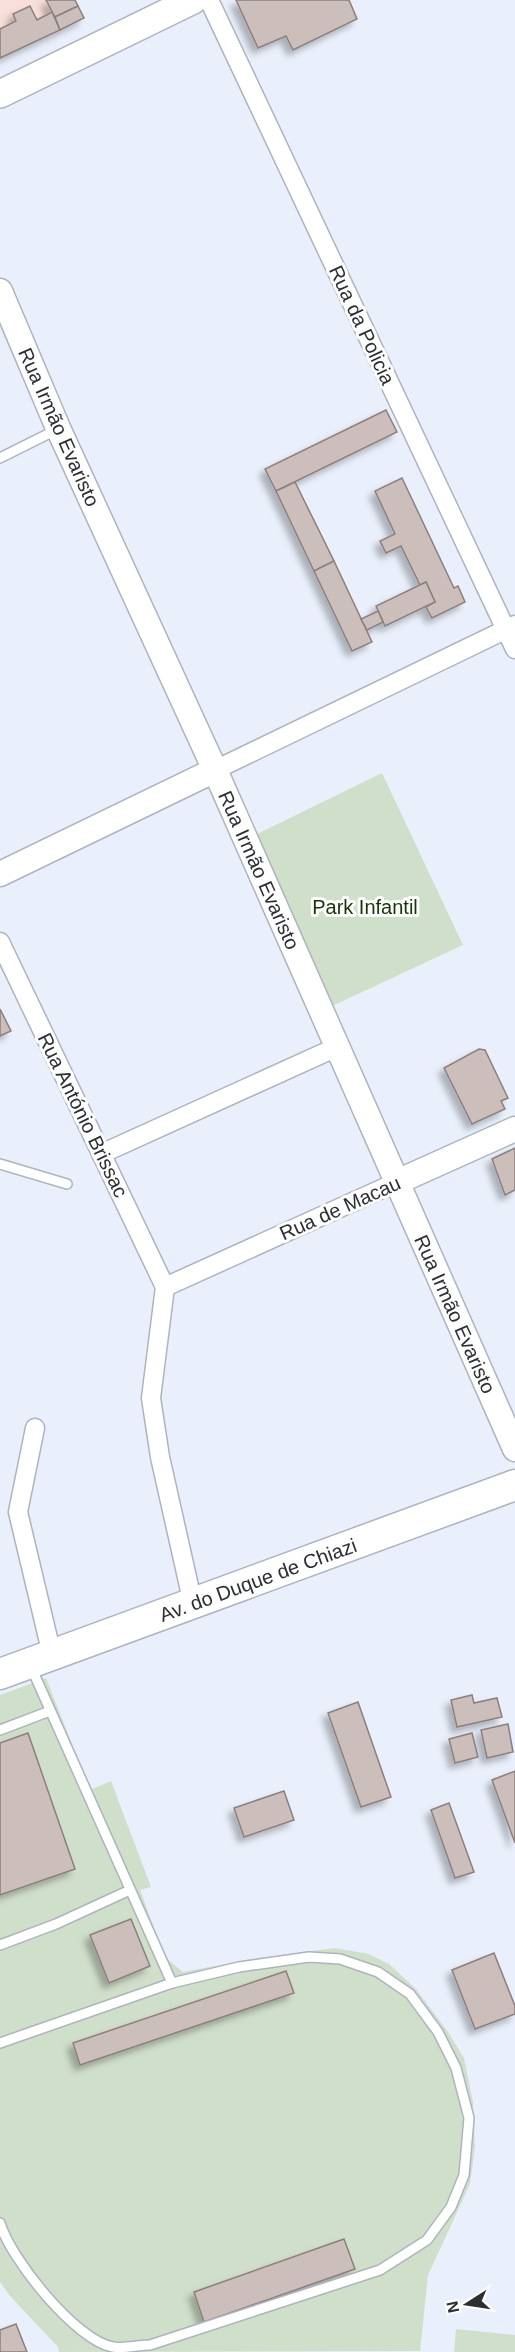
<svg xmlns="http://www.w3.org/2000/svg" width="515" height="2352" viewBox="0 0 515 2352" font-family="Arial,sans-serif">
  <defs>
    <filter id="shadow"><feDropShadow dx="-5.5" dy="5.5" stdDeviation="3" flood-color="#0004"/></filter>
  </defs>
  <rect width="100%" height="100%" fill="#e9f0fb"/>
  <polygon fill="#f9dfda" points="0,0 75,0 84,18 0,58"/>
  <g fill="#d0dfca">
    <polygon points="382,773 463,945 330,1007 255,835"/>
    <polygon points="46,1678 90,1790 111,1781 151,1887 140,1890 165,1957 183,1972 252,1959 335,1948 369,1954 389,1964 416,1989 448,2032 464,2058 473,2102 475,2147 470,2184 428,2275 420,2351 59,2352 58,2347 10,2296 0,2282 0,1695"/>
    <polygon points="456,2329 515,2335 515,2352 454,2352"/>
  </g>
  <g fill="#ccbebb" stroke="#8c7f7d" stroke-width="1.5" filter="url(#shadow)">
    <polygon points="46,0 75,0 78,6 55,17"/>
    <polygon points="236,0 349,0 357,19 293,50 286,36 258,48"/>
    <polygon points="30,6 37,20 52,12 60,30 0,58 0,29 16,21 13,14"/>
    <polygon points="78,6 84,18 60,30 55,17"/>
    <polygon points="386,410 397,432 276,491 265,469"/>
    <polygon points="402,478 454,588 458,586 465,602 432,618 426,607 435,602 426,582 420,585 401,546 386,553 380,541 395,534 375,491"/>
    <polygon points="295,482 334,561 314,571 276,491"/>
    <polygon points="334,561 372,642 352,651 314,571"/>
    <polygon points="426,582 435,602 385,626 376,606"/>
    <polygon points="378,611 383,622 367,630 361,619"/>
    <polygon points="0,1009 11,1031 0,1036"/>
    <polygon points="479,1049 485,1050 508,1098 501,1101 505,1109 472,1124 444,1068"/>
    <polygon points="515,1148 515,1190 505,1195 492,1159"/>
    <polygon points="472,1695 474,1703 497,1698 502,1717 457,1727 451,1700"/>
    <polygon points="358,1702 391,1797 361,1807 328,1713"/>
    <polygon points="508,1724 513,1752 487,1758 481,1730"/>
    <polygon points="28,1733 75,1869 0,1895 0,1743"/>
    <polygon points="472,1733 478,1757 455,1763 449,1739"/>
    <polygon points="515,1771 515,1843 492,1780"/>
    <polygon points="284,1791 294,1820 244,1837 234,1808"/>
    <polygon points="449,1803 474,1872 455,1878 431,1810"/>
    <polygon points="131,1919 150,1966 109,1983 90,1935"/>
    <polygon points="494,1953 515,2006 515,2014 475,2029 452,1970"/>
    <polygon points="286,1971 294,1993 80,2065 73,2043"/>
    <polygon points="344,2239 355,2269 204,2322 194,2292"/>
    <polygon points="16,2324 27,2352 0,2352 0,2330"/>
  </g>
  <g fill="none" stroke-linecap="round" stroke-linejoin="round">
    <g stroke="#adb4be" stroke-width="12">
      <g id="service">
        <polyline points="0,458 56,430"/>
        <polyline points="0,1164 67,1184"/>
        <polyline points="31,1667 172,1983"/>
        <polyline points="0,1730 50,1711"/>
        <polyline points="0,1945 56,1924 130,1890"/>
        <path d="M0,2043L172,1983L239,1967L309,1957L340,1959L378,1972L410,1994L438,2032L456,2068L469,2118L464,2175L451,2207L427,2240L380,2270L150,2345C138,2345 124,2349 113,2347C76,2341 10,2258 0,2223"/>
      </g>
    </g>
    <g stroke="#adb4be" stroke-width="21">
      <g id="minor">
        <polyline points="209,0 515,649"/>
        <polyline points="215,770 515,625"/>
        <polyline points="0,942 165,1287"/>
        <polyline points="101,1154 337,1047"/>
        <polyline points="165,1287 151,1398 160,1457 193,1604"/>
        <polyline points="165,1287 397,1182"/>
        <polyline points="35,1428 18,1512 52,1655"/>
      </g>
    </g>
    <g stroke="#adb4be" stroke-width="27">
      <g id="tertiary">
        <polyline points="0,291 58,428 215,770 515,1449"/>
        <polyline points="0,874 215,770"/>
        <polyline points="397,1182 515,1129"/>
      </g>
    </g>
    <g stroke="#adb4be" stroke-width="30">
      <polyline id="secondary" points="0,94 193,0"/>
    </g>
    <g stroke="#adb4be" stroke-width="33">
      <polyline id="primary" points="0,1674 515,1485"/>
    </g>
    <use href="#service" stroke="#fff" stroke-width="9"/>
    <use href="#minor" stroke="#fff" stroke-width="18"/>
    <use href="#tertiary" stroke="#fff" stroke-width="24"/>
    <use href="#secondary" stroke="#fff" stroke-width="27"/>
    <use href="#primary" stroke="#fff" stroke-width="30"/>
  </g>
  <g text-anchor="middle" stroke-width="6" stroke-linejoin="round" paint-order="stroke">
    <g font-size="20" fill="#2b2e32" stroke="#fdfdfd">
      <text transform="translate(362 325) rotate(65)" y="7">Rua da Policia</text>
      <text transform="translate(59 427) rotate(66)" y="7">Rua Irmão Evaristo</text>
      <text transform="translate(259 870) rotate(66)" y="7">Rua Irmão Evaristo</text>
      <text transform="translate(83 1115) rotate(64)" y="7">Rua António Brissac</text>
      <text transform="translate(340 1208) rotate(-24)" y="7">Rua de Macau</text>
      <text transform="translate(455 1314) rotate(66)" y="7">Rua Irmão Evaristo</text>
      <text transform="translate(258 1580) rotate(-20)" y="7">Av. do Duque de Chiazi</text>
    </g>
    <g font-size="20" fill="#193507" stroke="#fdfdfd">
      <text x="365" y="914">Park Infantil</text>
    </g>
  </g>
  <g transform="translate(467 2304) rotate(258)" stroke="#fdfdfd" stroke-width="4.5" paint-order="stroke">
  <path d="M0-4.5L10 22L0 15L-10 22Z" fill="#2b2e32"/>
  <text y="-9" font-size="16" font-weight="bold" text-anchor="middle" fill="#2b2e32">N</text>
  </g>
</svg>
